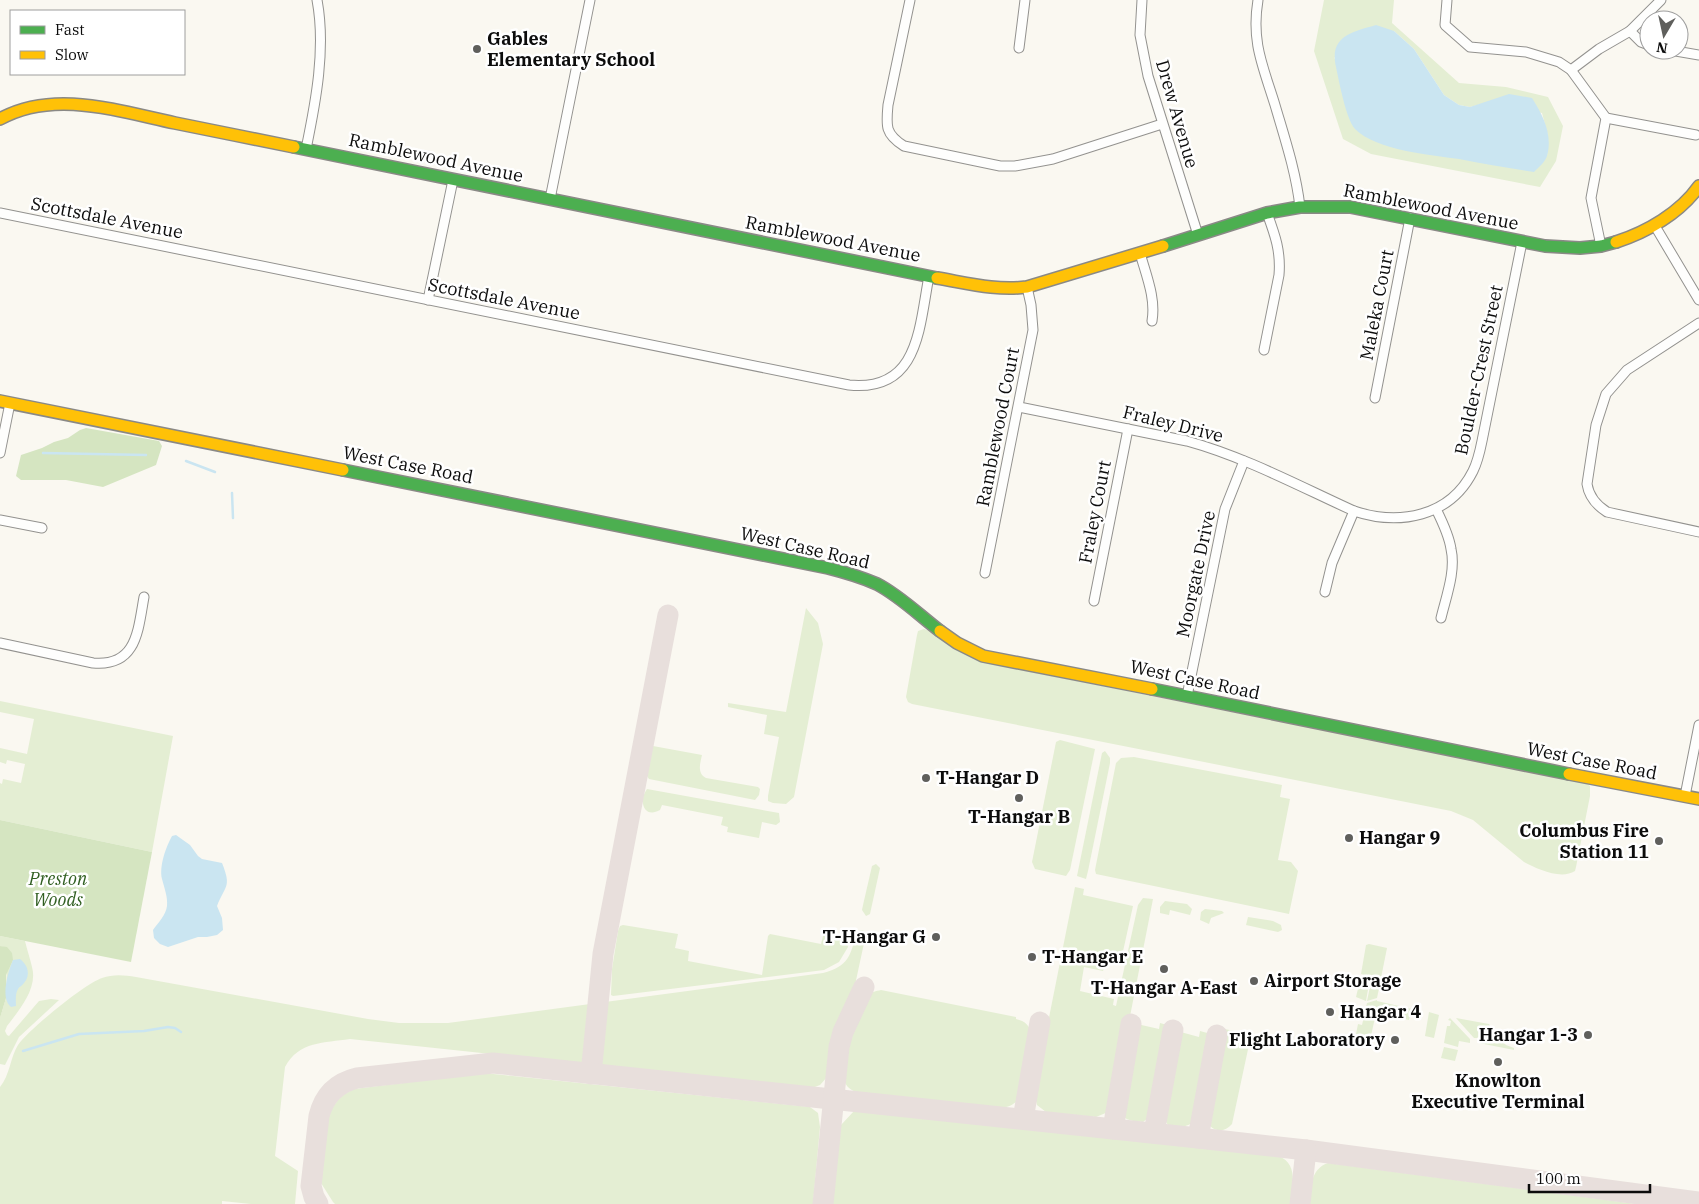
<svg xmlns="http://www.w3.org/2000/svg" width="1699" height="1204" viewBox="0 0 1699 1204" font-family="'IBM Plex Serif',serif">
  <rect width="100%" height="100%" fill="#faf8f1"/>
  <g fill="#e4eed3" fill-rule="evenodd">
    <path d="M1324,0H1394L1392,23L1459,83L1506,87L1548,97L1563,126L1556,161L1540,187L1371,154L1343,139L1314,51ZM1394,31L1414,49L1444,95L1459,105L1470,107L1485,103L1542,113L1548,136L1547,156L1334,58Z"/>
    <polygon points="806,608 818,623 823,644 794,797 786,804 773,803 768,801 768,796 779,737 764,734 767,715 728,707 728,703 786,712"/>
    <path d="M924,629L927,630L974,659L992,664L1587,783L1590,786V796L1576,867L1575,871C1561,880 1537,869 1524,862L1473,820L1451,811L912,704L908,702L906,697L917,635L918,631Z"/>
    <polygon points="0,701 173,736 152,852 0,820 0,783 2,784 3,779 21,783 25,764 7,760 6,764 0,762 0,748 27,754 34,719 0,712"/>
    <polygon points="1060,740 1095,749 1070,870 1066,876 1035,869 1032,862 1056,742"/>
    <path d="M653,746L702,755C700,764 697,773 706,778L758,787L760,789L759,795L755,800L649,779L647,776Z"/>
    <polygon points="1105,751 1110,758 1110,763 1088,871 1086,879 1077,876 1102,753"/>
    <polygon points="1134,757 1282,785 1280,797 1290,799 1278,860 1291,862 1298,871 1289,914 1096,874 1095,870 1116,763 1121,758"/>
    <path d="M647,789L779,813L780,822L776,825L762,822L759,838L727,832L728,827L721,825L723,817L662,805L660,810C644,819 638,801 647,789Z"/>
    <polygon points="876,864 880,868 870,914 866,916 862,910 863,905 872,866"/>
    <polygon points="1075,887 1084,889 1083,895 1133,906 1120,965 1106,963 1103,971 1084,967 1080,991 1114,999 1113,1005 1116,1006 1138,905 1143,898 1153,899 1113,1103 1108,1112 1096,1117 1046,1112 1037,1105 1034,1093"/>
    <polygon points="1165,901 1187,904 1192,909 1190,915 1170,910 1169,915 1160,913 1160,907"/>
    <polygon points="1205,909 1222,911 1224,913 1211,918 1209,924 1200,920 1201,912"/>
    <polygon points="1248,917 1273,921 1281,925 1282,930 1278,932 1246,925"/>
    <polygon points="623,925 678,934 675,948 689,951 688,961 762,975 768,936 770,934 821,944 824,932 843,938 847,942 848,947 839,962 824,970 613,996 611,995 612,969 618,931 620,926"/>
    <path d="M861,930H863L866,934L855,985L832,1042L828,1076L820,1085L812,1088L350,1039C324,1043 299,1041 285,1067L275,1156L298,1171L295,1204H251L222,1201V1204H0V1087C10,1075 10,1058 18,1045C28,1030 86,983 102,978C113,974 124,975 136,977L368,1019L399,1023H448L823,973C849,966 850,956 857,932Z"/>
    <path d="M0,936L25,941C27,950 30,958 32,967C38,989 19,1010 7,1026L5,1031L7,1035L9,1036L39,1001L51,999L59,1000L19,1037L5,1065L0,1064V1018L6,998L7,948L0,946Z"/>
    <polygon points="1369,944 1387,948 1381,978 1361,974 1366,945"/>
    <polygon points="1361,976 1370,978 1366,1001 1356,997"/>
    <polygon points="1372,977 1381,979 1377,998 1367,1001"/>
    <path d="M881,990L1016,1017V1019C1025,1021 1031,1026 1031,1036C1029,1050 1024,1093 1016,1102C1011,1106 1007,1107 1001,1108L858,1093C851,1090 846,1087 844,1080C838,1064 855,1009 867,996C871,992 876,991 881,990Z"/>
    <polygon points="1377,1000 1377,1001 1412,1009 1409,1020 1376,1013 1369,1045 1365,1045 1365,1046 1354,1044 1358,1024 1362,1025 1367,1003"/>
    <polygon points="1429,1012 1439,1015 1434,1038 1425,1036"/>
    <polygon points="1450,1018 1470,1039 1470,1043 1459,1041 1458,1047 1444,1043 1447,1026 1450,1026 1451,1021 1448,1020"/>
    <polygon points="1456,1018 1489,1024 1491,1027 1477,1038 1474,1038"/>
    <path d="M1160,1023L1167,1025L1169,1028L1152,1115L1143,1122C1132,1121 1122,1121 1119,1108L1134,1028L1137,1024L1159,1029Z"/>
    <path d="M1224,1029L1235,1031V1036L1250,1040L1232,1124C1223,1135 1208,1131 1206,1117L1221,1036Z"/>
    <path d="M1177,1031L1199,1037L1200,1031L1211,1034L1196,1118C1189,1129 1179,1127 1168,1125L1162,1116Z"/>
    <polygon points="1492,1031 1506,1045 1514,1048 1514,1050 1479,1043 1479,1040"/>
    <polygon points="1444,1047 1458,1050 1455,1061 1441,1058"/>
    <polygon points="484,1073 810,1107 818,1113 820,1127 813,1204 335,1204 333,1202 321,1183 329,1112 341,1096 354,1089"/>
    <path d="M854,1111L1278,1156C1299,1163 1292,1187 1291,1204H832L841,1125Z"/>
    <path d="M1328,1163L1636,1204H1309C1311,1188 1310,1169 1328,1163Z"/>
  </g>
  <g fill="#d5e5c1">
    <polygon points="86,428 159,441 162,446 156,465 103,487 66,480 21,480 16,476 21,455 42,448 54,442 68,438 80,430"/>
    <polygon points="0,820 152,852 131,962 0,936"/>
    <polygon points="0,946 7,947 12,953 13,960 6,975 6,998 0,1018"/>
  </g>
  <g fill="#cae5f1">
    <path d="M1376,25L1394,31L1414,49L1444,95L1459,105L1470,107L1509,94L1532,98C1543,115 1553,135 1547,156C1545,162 1539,167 1534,172C1509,168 1484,164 1459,159C1430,155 1376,150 1355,129C1346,119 1339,81 1336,67C1329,36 1352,32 1376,25Z"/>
    <path d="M176,835L190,845L198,856L202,859L222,863C232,888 225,885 217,906L222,918L223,930L217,935L207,937H198L168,947L160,944L154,938L153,930C158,923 166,915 167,906C168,897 164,887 162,879C159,866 166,847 172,836Z"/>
    <path d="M20,959C28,965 31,975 24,983C20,988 21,985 18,989C15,994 16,1000 16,1006L11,1007C0,998 8,972 13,960Z"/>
  </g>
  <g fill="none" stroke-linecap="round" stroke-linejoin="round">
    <g stroke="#cae5f1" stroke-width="2.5">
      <polyline points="43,453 146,455"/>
      <polyline points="186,461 215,472"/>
      <polyline points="232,493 233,518"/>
      <polyline points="23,1051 79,1034 144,1031 168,1027 175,1028 181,1032"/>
    </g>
    <g stroke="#e8dfdc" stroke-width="21">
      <polyline points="591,1074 603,954 668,615"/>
      <polyline points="1023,1119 1040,1022"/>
      <polyline points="1113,1129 1131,1024"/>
      <polyline points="1154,1133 1173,1030"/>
      <polyline points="1198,1138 1217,1035"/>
      <path d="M318,1204L314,1197L311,1186L319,1116C324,1096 336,1083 357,1078L493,1063L1198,1138L1306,1150L1699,1202"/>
      <polyline points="823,1204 839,1047 843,1032 864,987"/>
      <polyline points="1300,1204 1306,1150"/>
    </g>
    <g stroke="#93928f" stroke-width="11">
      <g id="street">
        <path d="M910,0L888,105C886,126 885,134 904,146L1000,166H1015L1053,159L1162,124"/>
        <polyline points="1142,0 1140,35 1148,76 1198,235"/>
        <path d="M1258,0C1251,42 1263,66 1275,105C1285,139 1296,172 1300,207"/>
        <polyline points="1447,0 1445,25 1470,47 1526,52 1559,62 1571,70 1606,118 1591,198 1601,246"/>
        <polyline points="1630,31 1641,42 1649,45"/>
        <polyline points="1019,48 1025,0"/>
        <polyline points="1670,50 1699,55"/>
        <polyline points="1571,70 1599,49 1630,31 1661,0"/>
        <polyline points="1606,118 1696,135"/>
        <path d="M306,149C316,101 326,48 317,0"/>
        <polyline points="550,199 590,0"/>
        <path d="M0,213L849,385C919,392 919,328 929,276"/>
        <polyline points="1655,226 1699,300"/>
        <path d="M1140,253C1146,275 1156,298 1152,321"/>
        <polyline points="428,300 453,180"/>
        <path d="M1699,323L1627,370L1606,394L1596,425L1587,484C1589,497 1596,505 1607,512L1699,532"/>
        <path d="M1264,350L1279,275C1281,251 1275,235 1267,213"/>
        <polyline points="1375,398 1410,218"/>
        <path d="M1019,407L1187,441C1245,457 1299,486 1354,511C1399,526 1450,517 1473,471C1478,461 1480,451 1482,441L1522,242"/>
        <polyline points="0,453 10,403"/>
        <path d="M1436,509C1442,521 1449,535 1451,549C1456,571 1446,597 1441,618"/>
        <polyline points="0,520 42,528"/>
        <polyline points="985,573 1033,330 1031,305 1027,287"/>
        <polyline points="1325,592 1332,563 1354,511"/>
        <polyline points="1094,601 1128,429"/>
        <path d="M0,643L93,663C137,667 138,630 144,597"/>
        <polyline points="1187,696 1225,509 1244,461"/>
        <polyline points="1685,796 1699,725"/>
      </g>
    </g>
    <g stroke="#8a8986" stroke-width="14">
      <g id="fast">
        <polyline points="294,147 937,278"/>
        <polyline points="1163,246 1267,213 1300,207 1350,207 1545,246 1580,248 1601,246 1616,242"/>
        <path d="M343,470L828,568C844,572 861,577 877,584C900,596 919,615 940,631"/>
        <polyline points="1152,689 1569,774"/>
      </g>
    </g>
    <g stroke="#8a8986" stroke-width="14">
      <g id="slow">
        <path d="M0,119C54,89 118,111 175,123C215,131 254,139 294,147"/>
        <path d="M1616,242C1647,232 1680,213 1699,186"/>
        <path d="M937,278C967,283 996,291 1027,287L1163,246"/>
        <polyline points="0,401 343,470"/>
        <polyline points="940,631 957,643 983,656 1152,689"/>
        <polyline points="1569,774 1699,799"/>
      </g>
    </g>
    <use href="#street" stroke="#fefefd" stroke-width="9"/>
    <use href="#fast" stroke="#4caf50" stroke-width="11"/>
    <use href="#slow" stroke="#ffc107" stroke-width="11"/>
  </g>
  <g fill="#5f5f5c" stroke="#fff" stroke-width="2">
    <circle cx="477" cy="49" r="5"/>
    <circle cx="926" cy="778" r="5"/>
    <circle cx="1019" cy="798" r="5"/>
    <circle cx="1349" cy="838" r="5"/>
    <circle cx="1659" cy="841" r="5"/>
    <circle cx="936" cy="937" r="5"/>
    <circle cx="1032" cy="957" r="5"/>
    <circle cx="1164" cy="969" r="5"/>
    <circle cx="1254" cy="981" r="5"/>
    <circle cx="1330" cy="1012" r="5"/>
    <circle cx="1588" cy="1035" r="5"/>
    <circle cx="1395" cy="1040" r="5"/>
    <circle cx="1498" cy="1062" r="5"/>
  </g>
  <g text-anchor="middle" stroke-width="5" stroke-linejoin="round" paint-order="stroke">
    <g font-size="18" font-weight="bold" fill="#0c0c0c" stroke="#fff" text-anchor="start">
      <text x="487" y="45">Gables<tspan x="487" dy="21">Elementary School</tspan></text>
      <text x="936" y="784">T-Hangar D</text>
      <text x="1019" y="823" text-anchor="middle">T-Hangar B</text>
      <text x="1649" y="837" text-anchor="end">Columbus Fire<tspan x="1649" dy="21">Station 11</tspan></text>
      <text x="1359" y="844">Hangar 9</text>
      <text x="926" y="943" text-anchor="end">T-Hangar G</text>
      <text x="1042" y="963">T-Hangar E</text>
      <text x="1264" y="987">Airport Storage</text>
      <text x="1164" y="994" text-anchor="middle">T-Hangar A-East</text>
      <text x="1340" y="1018">Hangar 4</text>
      <text x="1578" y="1041" text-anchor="end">Hangar 1-3</text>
      <text x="1385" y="1046" text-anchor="end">Flight Laboratory</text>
      <text x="1498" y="1087" text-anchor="middle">Knowlton<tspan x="1498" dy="21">Executive Terminal</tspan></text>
    </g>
    <g font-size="18" fill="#0c0c0c" stroke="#fff">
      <text transform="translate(1177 114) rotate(74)" y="6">Drew Avenue</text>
      <text transform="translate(436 158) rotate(12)" y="6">Ramblewood Avenue</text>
      <text transform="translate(1431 207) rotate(11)" y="6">Ramblewood Avenue</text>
      <text transform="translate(107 218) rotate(11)" y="6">Scottsdale Avenue</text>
      <text transform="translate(833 239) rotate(11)" y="6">Ramblewood Avenue</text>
      <text transform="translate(504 299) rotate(11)" y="6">Scottsdale Avenue</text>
      <text transform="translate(1377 305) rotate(-79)" y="6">Maleka Court</text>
      <text transform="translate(1479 370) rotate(-78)" y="6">Boulder-Crest Street</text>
      <text transform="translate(1173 424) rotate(14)" y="6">Fraley Drive</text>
      <text transform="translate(998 427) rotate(-79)" y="6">Ramblewood Court</text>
      <text transform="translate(408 465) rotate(11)" y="6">West Case Road</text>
      <text transform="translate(1095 512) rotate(-79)" y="6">Fraley Court</text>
      <text transform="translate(805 548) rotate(13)" y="6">West Case Road</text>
      <text transform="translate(1196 574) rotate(-78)" y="6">Moorgate Drive</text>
      <text transform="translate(1195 680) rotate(12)" y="6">West Case Road</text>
      <text transform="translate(1592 761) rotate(11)" y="6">West Case Road</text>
    </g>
    <g font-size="18" font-style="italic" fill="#315f22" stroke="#fff">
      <text x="58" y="885">Preston<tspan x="58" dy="21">Woods</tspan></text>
    </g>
  </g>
  <rect x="10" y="10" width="175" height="65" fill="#ffffff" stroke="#9e9e9e"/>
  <rect x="20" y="26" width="25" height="8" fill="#4caf50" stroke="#9e9e9e"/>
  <text x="55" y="35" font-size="15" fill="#0c0c0c">Fast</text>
  <rect x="20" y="51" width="25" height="8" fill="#ffc107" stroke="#9e9e9e"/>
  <text x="55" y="60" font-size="15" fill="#0c0c0c">Slow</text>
  <g transform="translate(1664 35) rotate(189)"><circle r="24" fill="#ffffff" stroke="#9e9e9e"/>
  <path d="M0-4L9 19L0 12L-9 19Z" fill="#5f5f5c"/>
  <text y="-8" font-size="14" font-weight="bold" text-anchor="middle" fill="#0c0c0c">N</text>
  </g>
  <path d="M1529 1184v8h121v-8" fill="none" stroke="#0c0c0c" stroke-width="2.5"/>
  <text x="1536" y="1184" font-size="15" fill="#0c0c0c" stroke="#ffffff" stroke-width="4" paint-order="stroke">100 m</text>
</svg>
